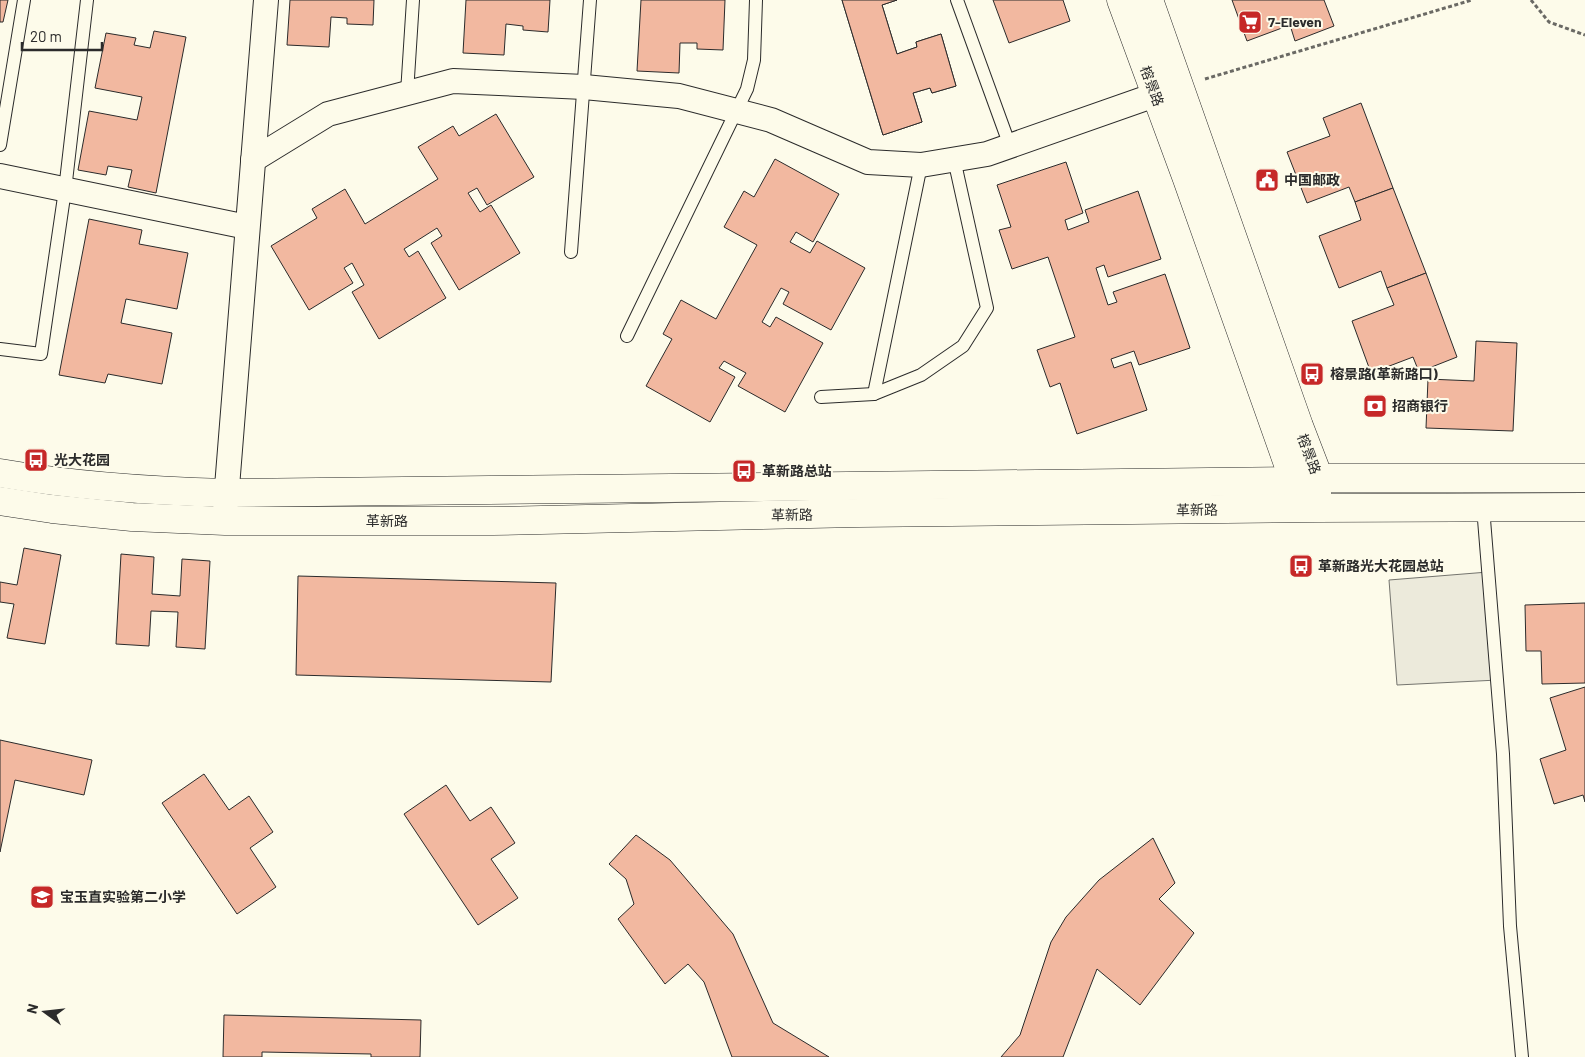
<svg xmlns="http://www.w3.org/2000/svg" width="1585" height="1057" viewBox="0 0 1585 1057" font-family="Barlow,'Noto Sans SC',sans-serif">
  <rect width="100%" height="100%" fill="#fdfbea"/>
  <polygon fill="#eceadb" stroke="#74746e" points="1488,572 1498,680 1397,685 1389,580"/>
  <g fill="#f2b8a0" stroke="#2b2b2b">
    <polygon points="0,0 8,0 3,22 0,22"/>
    <polygon points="290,0 374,0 373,25 347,24 347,18 331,17 329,47 287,45"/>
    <polygon points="466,0 550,0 548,32 523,30 523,26 506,24 504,55 463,53"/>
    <polygon points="641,0 725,0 723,50 697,49 697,43 680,43 679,73 637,71"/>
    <polygon points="842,0 897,0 882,5 897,54 917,47 916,42 941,34 956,86 932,93 930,88 913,93 922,122 883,135"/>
    <polygon points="842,0 897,0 882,5 897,54 917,47 916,42 941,34 956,86 932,93 930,88 913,93 922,122 883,135"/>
    <polygon points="993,0 1063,0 1070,21 1009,43"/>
    <polygon points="1232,0 1324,0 1334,26 1295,41 1290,25 1247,41"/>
    <polygon points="154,31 186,37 156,193 128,187 132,170 108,166 106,175 78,170 89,111 137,120 142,97 95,88 106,33 136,38 134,45 150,48"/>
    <polygon points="1361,103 1393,188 1355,202 1349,187 1307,203 1287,152 1330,136 1323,118"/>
    <polygon points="496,114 534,177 487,205 477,188 468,193 480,212 491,205 520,253 459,290 431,243 442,236 437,228 404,249 409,257 418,251 446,298 379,339 352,292 364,285 352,263 344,268 353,283 309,310 271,246 317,218 312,209 345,189 365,224 438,179 418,147 453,126 459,136"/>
    <polygon points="775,159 839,194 813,242 796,232 790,242 810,253 817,241 865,268 831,330 783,304 789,292 781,288 762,322 770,327 776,317 823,343 785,412 738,386 746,373 724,361 719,368 735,377 710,422 646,386 672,339 663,334 681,300 716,319 757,245 724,227 744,191 754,197"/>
    <polygon points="1066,162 1083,213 1065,220 1068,230 1089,222 1085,210 1138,191 1161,259 1108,277 1104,265 1096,268 1108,305 1117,302 1113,292 1165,274 1190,348 1139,365 1134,351 1111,359 1114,368 1131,362 1147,410 1077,434 1060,383 1050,387 1037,350 1075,337 1048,257 1012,269 999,230 1011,227 997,185"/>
    <polygon points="1393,188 1426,273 1387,288 1381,271 1339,288 1319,236 1361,220 1355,202"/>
    <polygon points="89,219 142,230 139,244 188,253 177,309 126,299 121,323 172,333 162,384 108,374 105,383 59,375"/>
    <polygon points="1426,273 1457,357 1419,372 1413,357 1371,373 1352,321 1394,305 1387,288"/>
    <polygon points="1476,341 1517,343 1513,431 1426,428 1428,379 1474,381"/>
    <polygon points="24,548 61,555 45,644 7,638 14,604 0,602 0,582 17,585"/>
    <polygon points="121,554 154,557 152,594 180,596 182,559 210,561 205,649 176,647 178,612 151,611 149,646 116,644"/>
    <polygon points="298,576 556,583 551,682 296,675"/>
    <polygon points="1585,603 1585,683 1542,684 1541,651 1526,651 1525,605"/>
    <polygon points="1585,687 1585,802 1583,795 1554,804 1540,759 1566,750 1550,698"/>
    <polygon points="0,740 92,760 84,795 15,780 0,852"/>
    <polygon points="204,774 229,810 249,796 273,832 250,848 276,887 237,914 162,803"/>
    <polygon points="446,785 470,821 491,807 515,843 491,859 518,898 478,925 404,814"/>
    <polygon points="636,835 670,860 733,934 773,1023 829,1057 732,1057 704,982 688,964 665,984 618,919 634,904 626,879 609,864"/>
    <polygon points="1153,838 1175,883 1159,899 1194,933 1140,1005 1097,969 1063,1057 1001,1057 1020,1035 1051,942 1066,917 1099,880"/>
    <polygon points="224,1015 421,1020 420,1057 371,1057 371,1054 262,1052 262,1057 223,1057"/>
  </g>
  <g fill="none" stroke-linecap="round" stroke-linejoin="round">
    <g stroke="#2b2b2b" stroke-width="14">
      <g id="lane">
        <polyline points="957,0 1010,146"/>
        <polyline points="407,93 413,0"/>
        <polyline points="0,145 24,0"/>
        <polyline points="571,252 590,0"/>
        <polyline points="627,336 747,89 754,60 756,0"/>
        <polyline points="0,349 41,354 65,190 87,0"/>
        <polyline points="874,394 921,165"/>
        <polyline points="821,397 874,394 921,375 963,346 987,308 954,159"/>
        <polyline points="1483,507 1503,754 1510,926 1522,1057"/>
      </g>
    </g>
    <g stroke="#2b2b2b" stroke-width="26">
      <g id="street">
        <polyline points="253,160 328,114 453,81 584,87 679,96 771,120 868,162 921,165 987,154 1172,89"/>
        <polyline points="0,176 247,227"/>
        <polyline points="225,512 266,0"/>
      </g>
    </g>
    <g stroke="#2b2b2b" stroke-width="29">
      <g id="secondary">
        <polyline points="1121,0 1187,179 1294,481 1305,495"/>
        <polyline points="1149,0 1299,426 1319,478 1317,496"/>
        <path d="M0,473C75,486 151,491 227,493L1294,481L1319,478H1585"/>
        <polyline points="0,501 52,509 132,517 225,521 493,521 859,513 1315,508 1585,507"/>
      </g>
    </g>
    <g stroke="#6a6964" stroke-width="3" stroke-dasharray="4 2.5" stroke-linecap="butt">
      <polyline points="1531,0 1549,22 1585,35"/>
      <polyline points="1205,79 1472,0"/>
    </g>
    <use href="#lane" stroke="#fdfbea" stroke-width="12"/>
    <use href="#street" stroke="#fdfbea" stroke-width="24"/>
    <use href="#secondary" stroke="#fdfbea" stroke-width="28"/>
  </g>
  <defs>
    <g id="supermarket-square" transform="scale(1.25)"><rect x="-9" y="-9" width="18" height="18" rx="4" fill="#c62828" stroke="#fdfbea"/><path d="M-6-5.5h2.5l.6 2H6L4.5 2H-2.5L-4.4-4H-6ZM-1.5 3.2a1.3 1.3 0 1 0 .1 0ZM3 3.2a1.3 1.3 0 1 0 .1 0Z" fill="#fff"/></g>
    <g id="civic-square" transform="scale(1.25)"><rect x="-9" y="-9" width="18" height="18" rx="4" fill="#c62828" stroke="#fdfbea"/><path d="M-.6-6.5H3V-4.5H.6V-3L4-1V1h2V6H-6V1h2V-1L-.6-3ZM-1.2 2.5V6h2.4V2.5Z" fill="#fff"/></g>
    <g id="bus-square" transform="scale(1.25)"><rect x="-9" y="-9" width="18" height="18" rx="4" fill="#c62828" stroke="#fdfbea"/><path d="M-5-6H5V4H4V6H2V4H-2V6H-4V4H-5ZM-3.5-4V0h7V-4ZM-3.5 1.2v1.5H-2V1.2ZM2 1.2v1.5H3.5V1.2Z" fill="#fff"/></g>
    <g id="bank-square" transform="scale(1.25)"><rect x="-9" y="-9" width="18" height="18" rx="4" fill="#c62828" stroke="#fdfbea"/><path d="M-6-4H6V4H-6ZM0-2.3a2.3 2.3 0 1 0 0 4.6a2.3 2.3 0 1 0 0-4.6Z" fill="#fff"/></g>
    <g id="school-square" transform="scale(1.25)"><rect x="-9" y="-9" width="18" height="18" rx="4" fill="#c62828" stroke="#fdfbea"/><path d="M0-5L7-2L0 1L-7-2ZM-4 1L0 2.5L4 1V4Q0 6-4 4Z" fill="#fff"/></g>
  </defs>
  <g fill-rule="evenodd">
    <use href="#supermarket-square" x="1250" y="22"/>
    <use href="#civic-square" x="1267" y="180"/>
    <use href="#bus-square" x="1312" y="374"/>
    <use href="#bank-square" x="1375" y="406"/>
    <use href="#bus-square" x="36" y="460"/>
    <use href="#bus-square" x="744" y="471"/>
    <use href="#bus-square" x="1301" y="566"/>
    <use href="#school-square" x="42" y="897"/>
  </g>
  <g text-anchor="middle" stroke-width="4" stroke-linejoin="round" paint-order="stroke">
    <g font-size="14" font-weight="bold" fill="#2b2b2b" stroke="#fdfbea" text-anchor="start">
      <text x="1268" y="27">7-Eleven</text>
      <text x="1284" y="185">中国邮政</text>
      <text x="1330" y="379">榕景路(革新路口)</text>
      <text x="1392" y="411">招商银行</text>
      <text x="54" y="465">光大花园</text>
      <text x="762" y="476">革新路总站</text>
      <text x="1318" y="571">革新路光大花园总站</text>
      <text x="60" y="902">宝玉直实验第二小学</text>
    </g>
    <g font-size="14" fill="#2b2b2b" stroke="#fdfbea">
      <text transform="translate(1152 86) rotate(70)" y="5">榕景路</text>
      <text transform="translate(1309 454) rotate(70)" y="5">榕景路</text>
      <text transform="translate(1197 510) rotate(-1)" y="5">革新路</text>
      <text transform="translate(792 515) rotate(-1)" y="5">革新路</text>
      <text x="387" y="526">革新路</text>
    </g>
  </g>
  <g transform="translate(45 1012) rotate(285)" stroke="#fdfbea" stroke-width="4" paint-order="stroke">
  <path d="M0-4L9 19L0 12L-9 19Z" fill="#2b2b2b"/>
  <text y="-8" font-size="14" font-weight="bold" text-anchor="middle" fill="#2b2b2b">N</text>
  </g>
  <path d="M22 42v8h80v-8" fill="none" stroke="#2b2b2b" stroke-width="2.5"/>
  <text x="30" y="42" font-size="15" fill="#2b2b2b" stroke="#fdfbea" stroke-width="4" paint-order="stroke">20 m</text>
</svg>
